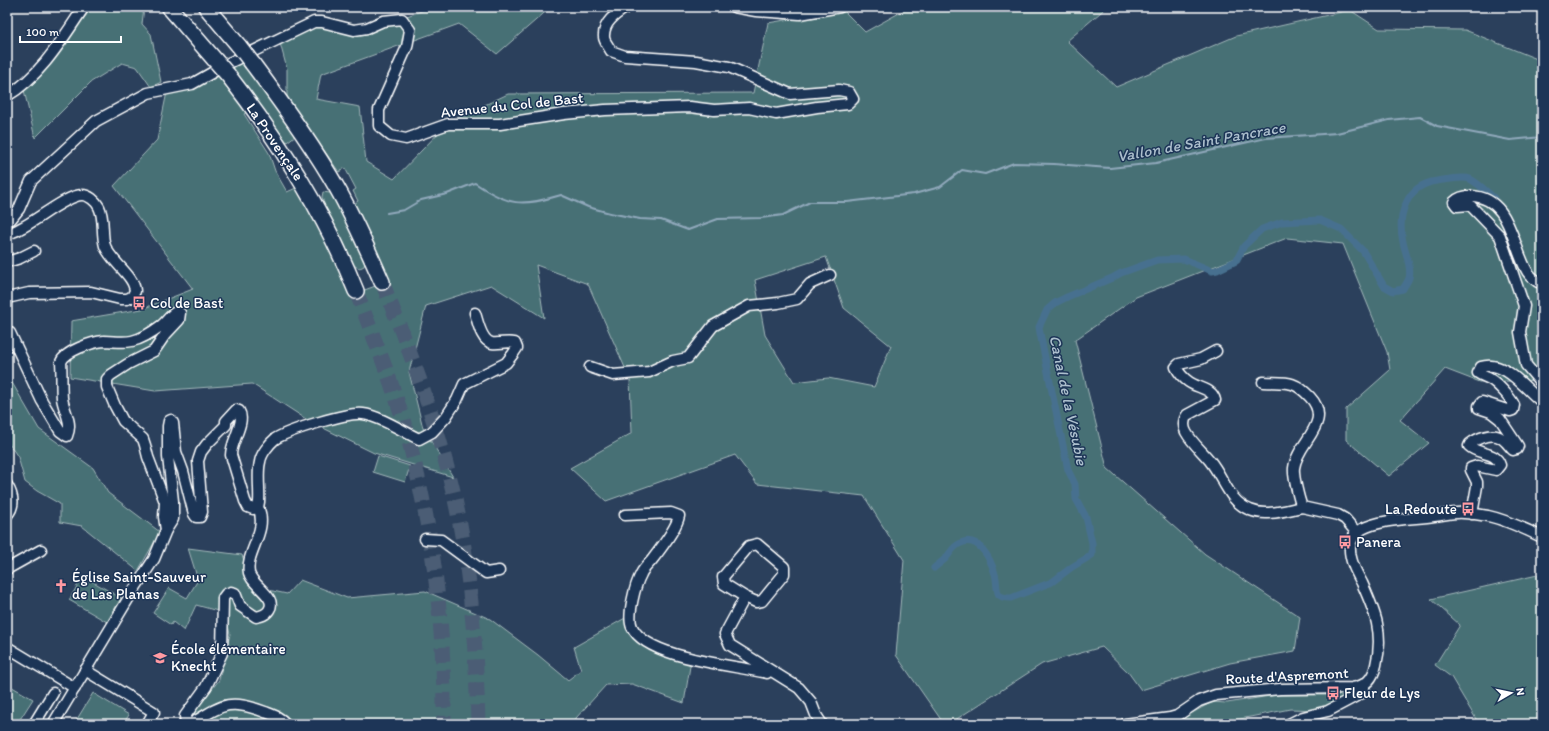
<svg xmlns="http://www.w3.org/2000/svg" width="1549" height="731" viewBox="0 0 1549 731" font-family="Itim,sans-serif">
  <rect width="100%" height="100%" fill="#2b405c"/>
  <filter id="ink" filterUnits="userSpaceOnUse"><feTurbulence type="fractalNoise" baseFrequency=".025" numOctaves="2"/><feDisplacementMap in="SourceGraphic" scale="8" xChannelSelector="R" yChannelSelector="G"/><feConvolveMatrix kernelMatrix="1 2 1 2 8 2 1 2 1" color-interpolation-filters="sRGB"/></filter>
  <g filter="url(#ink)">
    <g fill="#477075" stroke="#a3b8ba" fill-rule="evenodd">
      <polygon points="93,7 144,7 142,24 151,34 161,82 151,87 137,67 122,63 91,82 35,138 24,90"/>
      <path d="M433,7H551L497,54L459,24L321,74L316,99L360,107L366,162L394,179L449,122L508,94L753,93L768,23L843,10L865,32L910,7H1107L1067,41L1116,87L1236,36L1350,10L1379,29L1465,30L1542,61V380L1479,382L1445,369L1400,420L1429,443L1389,476L1346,440V409L1390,370L1387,352L1343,244L1287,238L1136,297L1075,340L1107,468L1205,554L1300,617L1295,651L1230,663L1141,690L1128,672L1102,647L1042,664L949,724H944L896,655L904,560L864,496L757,484L735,455L606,501L570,468L632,433L630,379L588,284L536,265L544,318L491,285L426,306L409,372L423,428L453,477L374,453L309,421L252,384L155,391L70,377L71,321L142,309L193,289L114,186L157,140L167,92C192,89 198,90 218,73L248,111L244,114L269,153L275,171L287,192L296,188L321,233L351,295L389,281L354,204L358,201L353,191L356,189L345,168L339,172L287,97V69L280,43L314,26H320L360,32ZM826,257L844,308L891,346L874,387L828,378L794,382L765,335L755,280Z"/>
      <polygon points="243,62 296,135 287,142 269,121 230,68"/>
      <path d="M323,192L330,193L334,196L366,259L364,266C359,269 357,268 353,264L325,207L322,197Z"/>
      <polygon points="7,374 39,429 93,468 108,493 160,532 138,571 82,526 60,522 60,504 37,491 25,482 18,457 7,441"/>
      <polygon points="378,456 410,466 405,482 373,472"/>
      <polygon points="188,548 242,555 254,587 287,594 300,580 347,598 425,591 490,619 538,655 568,680 581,670 574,647 627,617 651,650 691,660 684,703 632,684 606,685 576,718 576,724 198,724 194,712 219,680 230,634 225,613 196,605 184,631 173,622 171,625 153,613 169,588 187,598 198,580"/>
      <polygon points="1542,574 1542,724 1479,724 1451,677 1435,665 1460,625 1431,599"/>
      <polygon points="83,576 121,598 107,622 69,600"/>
      <polygon points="7,684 33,699 17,724 7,724"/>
      <polygon points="93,693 129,715 123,724 74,724"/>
      <polygon points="1276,695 1348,695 1320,710 1290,709 1235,720 1235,724 1172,724 1212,702 1227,703"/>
    </g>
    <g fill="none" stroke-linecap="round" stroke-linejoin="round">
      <path stroke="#91a9bc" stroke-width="2" d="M387,213L404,210L421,200L447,194L475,183C509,206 521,207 561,195L588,207L610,213L640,219L661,220L688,230L718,219L761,218L783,215L810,202H847L914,194L940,187L962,170L985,174L1014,163L1054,164L1110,168L1156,163L1266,138L1337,133L1389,120L1420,117L1437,126L1510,140L1542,137"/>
      <path stroke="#47708f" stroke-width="7" d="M934,568C937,565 942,562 946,558C951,552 953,546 961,543C979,535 991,560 995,574C997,579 996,592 999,595C1003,598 1006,598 1011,598L1052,582L1072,567L1092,555V543L1086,517L1076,499L1075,484L1068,470L1040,333L1039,327L1047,310L1055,303L1067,297L1112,278L1121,273L1157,260L1184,259L1212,271L1217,270L1236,261L1244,246L1262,229L1282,222L1320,220L1341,229L1363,251L1384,286L1393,291L1403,289C1404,286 1408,282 1409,278C1412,268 1405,252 1403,242C1397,215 1406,185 1437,181C1445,180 1463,176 1470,179C1478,183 1488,193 1494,198"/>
      <g stroke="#4b5d74" stroke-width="15" stroke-dasharray="15 8" stroke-linecap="butt">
        <path d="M382,282C410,351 437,422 454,495C471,570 476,647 478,724"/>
        <path d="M356,291C371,331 388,372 401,413C431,513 445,620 444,724"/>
      </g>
      <g stroke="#fff" stroke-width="13">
        <g id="minor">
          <polyline points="734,7 756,11 800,14 840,7"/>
          <path d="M7,96C41,76 63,38 84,7"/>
          <path d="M7,221L11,219L19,209L31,181L96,121L148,93L192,84L231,62L314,22H322L354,30L367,28L383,21L402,19L410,30L407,47L379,110V126L391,136L406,139L448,124H500L564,114L605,110L690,107L714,110L749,108L776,114L817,107L848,104L853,99L849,92L839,90L790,94L729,67L696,61L625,56L611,51C609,47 604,41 604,37C603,22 616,14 627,7"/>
          <path d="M7,234C12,232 17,231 21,228C36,221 67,195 82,195C89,195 96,201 99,207C105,219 101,233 105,246C111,262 134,275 135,291L132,297L127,299H120L91,292L29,293L7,298"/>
          <polyline points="7,262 20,258 34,251"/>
          <path d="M1542,282H1538C1534,279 1529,275 1527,271C1512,245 1510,197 1471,196C1464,196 1459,197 1454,202L1457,206L1470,205L1500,236L1524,306L1520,332L1526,365L1542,384"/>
          <path d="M7,331L10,333L42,401L60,431L67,436C73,422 64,412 62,398C61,386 62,374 61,362C65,351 92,342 104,341C113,341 123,343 132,341C142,339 154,331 162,325C167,321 170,315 176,312L180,313L179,320L165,335L154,351L128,364L111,375L107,379V387L115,406L123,421L143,439L145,445L148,457L165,502L164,517L166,530"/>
          <path d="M1216,351L1201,359L1179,364L1176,367C1179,373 1183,378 1189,382C1197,388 1212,388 1215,400L1187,415C1183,421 1183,426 1186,432C1192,443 1203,452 1210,461C1224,478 1228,501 1250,510C1266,517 1286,510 1302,507"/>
          <polyline points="590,367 613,375 649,372 673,361 688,358 713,326 749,306 778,303 797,299 810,284 830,275"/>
          <path d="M1263,382C1286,383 1293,379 1310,397C1334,423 1297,442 1294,468C1293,476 1299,500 1302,507L1338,515L1345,519L1357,533"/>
          <path d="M7,485C13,495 15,506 7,515"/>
          <path d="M1472,514L1477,486V482L1471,470V468L1477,466L1496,470L1500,465C1496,451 1478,455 1469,446L1470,444C1477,438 1493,432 1501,438C1506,441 1509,446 1513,450L1517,449L1518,446L1500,419L1491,412L1479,408V406L1482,402L1510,411L1513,410L1514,405C1511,398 1497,383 1490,379C1486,377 1482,376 1478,373L1481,367C1505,359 1525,389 1542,402"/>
          <path d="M625,515L671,513L679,516C677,527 659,551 652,560C648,565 643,569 641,574C635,585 627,616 632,627C647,659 735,665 767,673"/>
          <polyline points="425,539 441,540 486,573 499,571"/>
          <polyline points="7,569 41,550"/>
          <polyline points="745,597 724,584 723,577 749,546 757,544 784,567 784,574 762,601 756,602 745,597 725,634 730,645 799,688 811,702 816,715 822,724"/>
          <polyline points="7,647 75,688"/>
          <polyline points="85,670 154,712 147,724"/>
          <polyline points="34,724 53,693"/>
          <path d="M53,724L133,591L154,559L166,530L173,519V501L168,457V426L169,421L171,420L173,423L176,452L183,471L194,514L196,517H200L202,512L198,461L201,452L207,444L226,425V421L236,410L239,411C246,422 231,441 231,455L245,501L248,507L253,509L258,507L259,502C260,489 257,473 260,462C261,454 269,444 275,439C289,430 348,412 363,414C380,416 404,432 419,439L432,432L446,417L457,400L464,384L506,363L513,354L517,348L515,343C507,341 500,344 492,343C481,341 478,322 475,313"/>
          <path d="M186,724L185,716L206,687L222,653L223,598L226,594L231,592L235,593L240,606L256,617C261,616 266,615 269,610C278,597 252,586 249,573C245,552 269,531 258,507"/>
          <path d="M191,724C222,705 229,698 265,712C273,715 280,717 286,724"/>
          <path d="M1125,724L1170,718L1177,716L1199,701L1216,695L1280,689L1352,688C1367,686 1373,678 1376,665C1384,633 1375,612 1362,583C1356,572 1349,559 1350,546C1351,539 1356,533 1362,529C1381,519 1412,519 1434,516C1444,515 1454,512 1464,513C1472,513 1480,515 1488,516C1507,520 1525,529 1542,537"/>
          <polyline points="1289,724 1303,717 1328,711 1364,692 1364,685"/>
        </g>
      </g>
      <g stroke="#fff" stroke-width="18">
        <g id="highway">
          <polyline points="206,7 239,46"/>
          <polyline points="170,8 215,60"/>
          <path d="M252,63C282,103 312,144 337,188C354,218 368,250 382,282"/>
          <path d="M228,75C280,142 325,213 356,291"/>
        </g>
      </g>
      <use href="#minor" stroke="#1d3557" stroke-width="10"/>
      <use href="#highway" stroke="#1d3557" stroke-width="15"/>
      <g stroke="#fff" stroke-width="18" stroke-linecap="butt">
        <g id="highway-bridge">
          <polyline points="239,46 252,63"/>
          <polyline points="215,60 228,75"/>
        </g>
      </g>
      <use href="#highway-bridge" stroke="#1d3557" stroke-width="15"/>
    </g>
  </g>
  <defs>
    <g id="bus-bare" transform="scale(1.08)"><path d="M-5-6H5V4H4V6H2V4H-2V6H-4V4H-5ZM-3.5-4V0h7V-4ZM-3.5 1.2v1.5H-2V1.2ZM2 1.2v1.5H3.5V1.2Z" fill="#ff9aa2" stroke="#1d3557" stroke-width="2.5" paint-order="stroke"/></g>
    <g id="church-bare" transform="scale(1.08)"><path d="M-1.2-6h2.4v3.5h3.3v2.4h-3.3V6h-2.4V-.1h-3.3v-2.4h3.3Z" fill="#ff9aa2" stroke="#1d3557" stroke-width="2.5" paint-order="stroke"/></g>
    <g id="school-bare" transform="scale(1.08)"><path d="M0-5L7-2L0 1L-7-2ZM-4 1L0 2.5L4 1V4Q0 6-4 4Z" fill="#ff9aa2" stroke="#1d3557" stroke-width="2.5" paint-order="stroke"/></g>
  </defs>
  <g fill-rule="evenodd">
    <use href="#bus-bare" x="139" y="303"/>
    <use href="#bus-bare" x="1468" y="509"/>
    <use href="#bus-bare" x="1345" y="542"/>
    <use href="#church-bare" x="61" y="586"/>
    <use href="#school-bare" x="160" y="658"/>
    <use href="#bus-bare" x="1333" y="693"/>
  </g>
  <g text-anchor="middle" stroke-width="3" stroke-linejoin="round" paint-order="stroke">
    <g font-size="15" fill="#fff" stroke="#1d3557">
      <text transform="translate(512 105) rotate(-6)" y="5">Avenue du Col de Bast</text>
      <text transform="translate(275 142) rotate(56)" y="5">La Provençale</text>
      <text transform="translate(1287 676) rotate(-3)" y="5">Route d'Aspremont</text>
    </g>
    <g font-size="15" fill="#fff" stroke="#1d3557" text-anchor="start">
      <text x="150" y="308">Col de Bast</text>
      <text x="1457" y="514" text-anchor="end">La Redoute</text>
      <text x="1356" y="547">Panera</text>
      <text x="72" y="582">Église Saint-Sauveur<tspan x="72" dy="17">de Las Planas</tspan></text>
      <text x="171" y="654">École élémentaire<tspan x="171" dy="17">Knecht</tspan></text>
      <text x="1344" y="698">Fleur de Lys</text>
    </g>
    <g font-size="16" font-style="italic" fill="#acbfcd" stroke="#1d3557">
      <text transform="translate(1201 141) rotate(-10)" y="6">Vallon de Saint Pancrace</text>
      <text transform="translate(1069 400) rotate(78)" y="6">Canal de la Vésubie</text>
    </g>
  </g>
  <rect width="1549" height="731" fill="none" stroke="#1d3557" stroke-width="24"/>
  <rect x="12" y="12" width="1525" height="707" fill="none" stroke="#fff" stroke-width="1.5" filter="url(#ink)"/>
  <g transform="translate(1511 693) rotate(81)" stroke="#1d3557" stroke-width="3" paint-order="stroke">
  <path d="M0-3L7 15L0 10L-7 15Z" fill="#ffffff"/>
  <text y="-6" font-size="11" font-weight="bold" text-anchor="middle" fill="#ffffff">N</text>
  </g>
  <path d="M20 36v6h101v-6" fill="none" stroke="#ffffff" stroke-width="2"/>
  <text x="26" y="36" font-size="12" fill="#ffffff" stroke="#1d3557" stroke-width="3" paint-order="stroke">100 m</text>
</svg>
